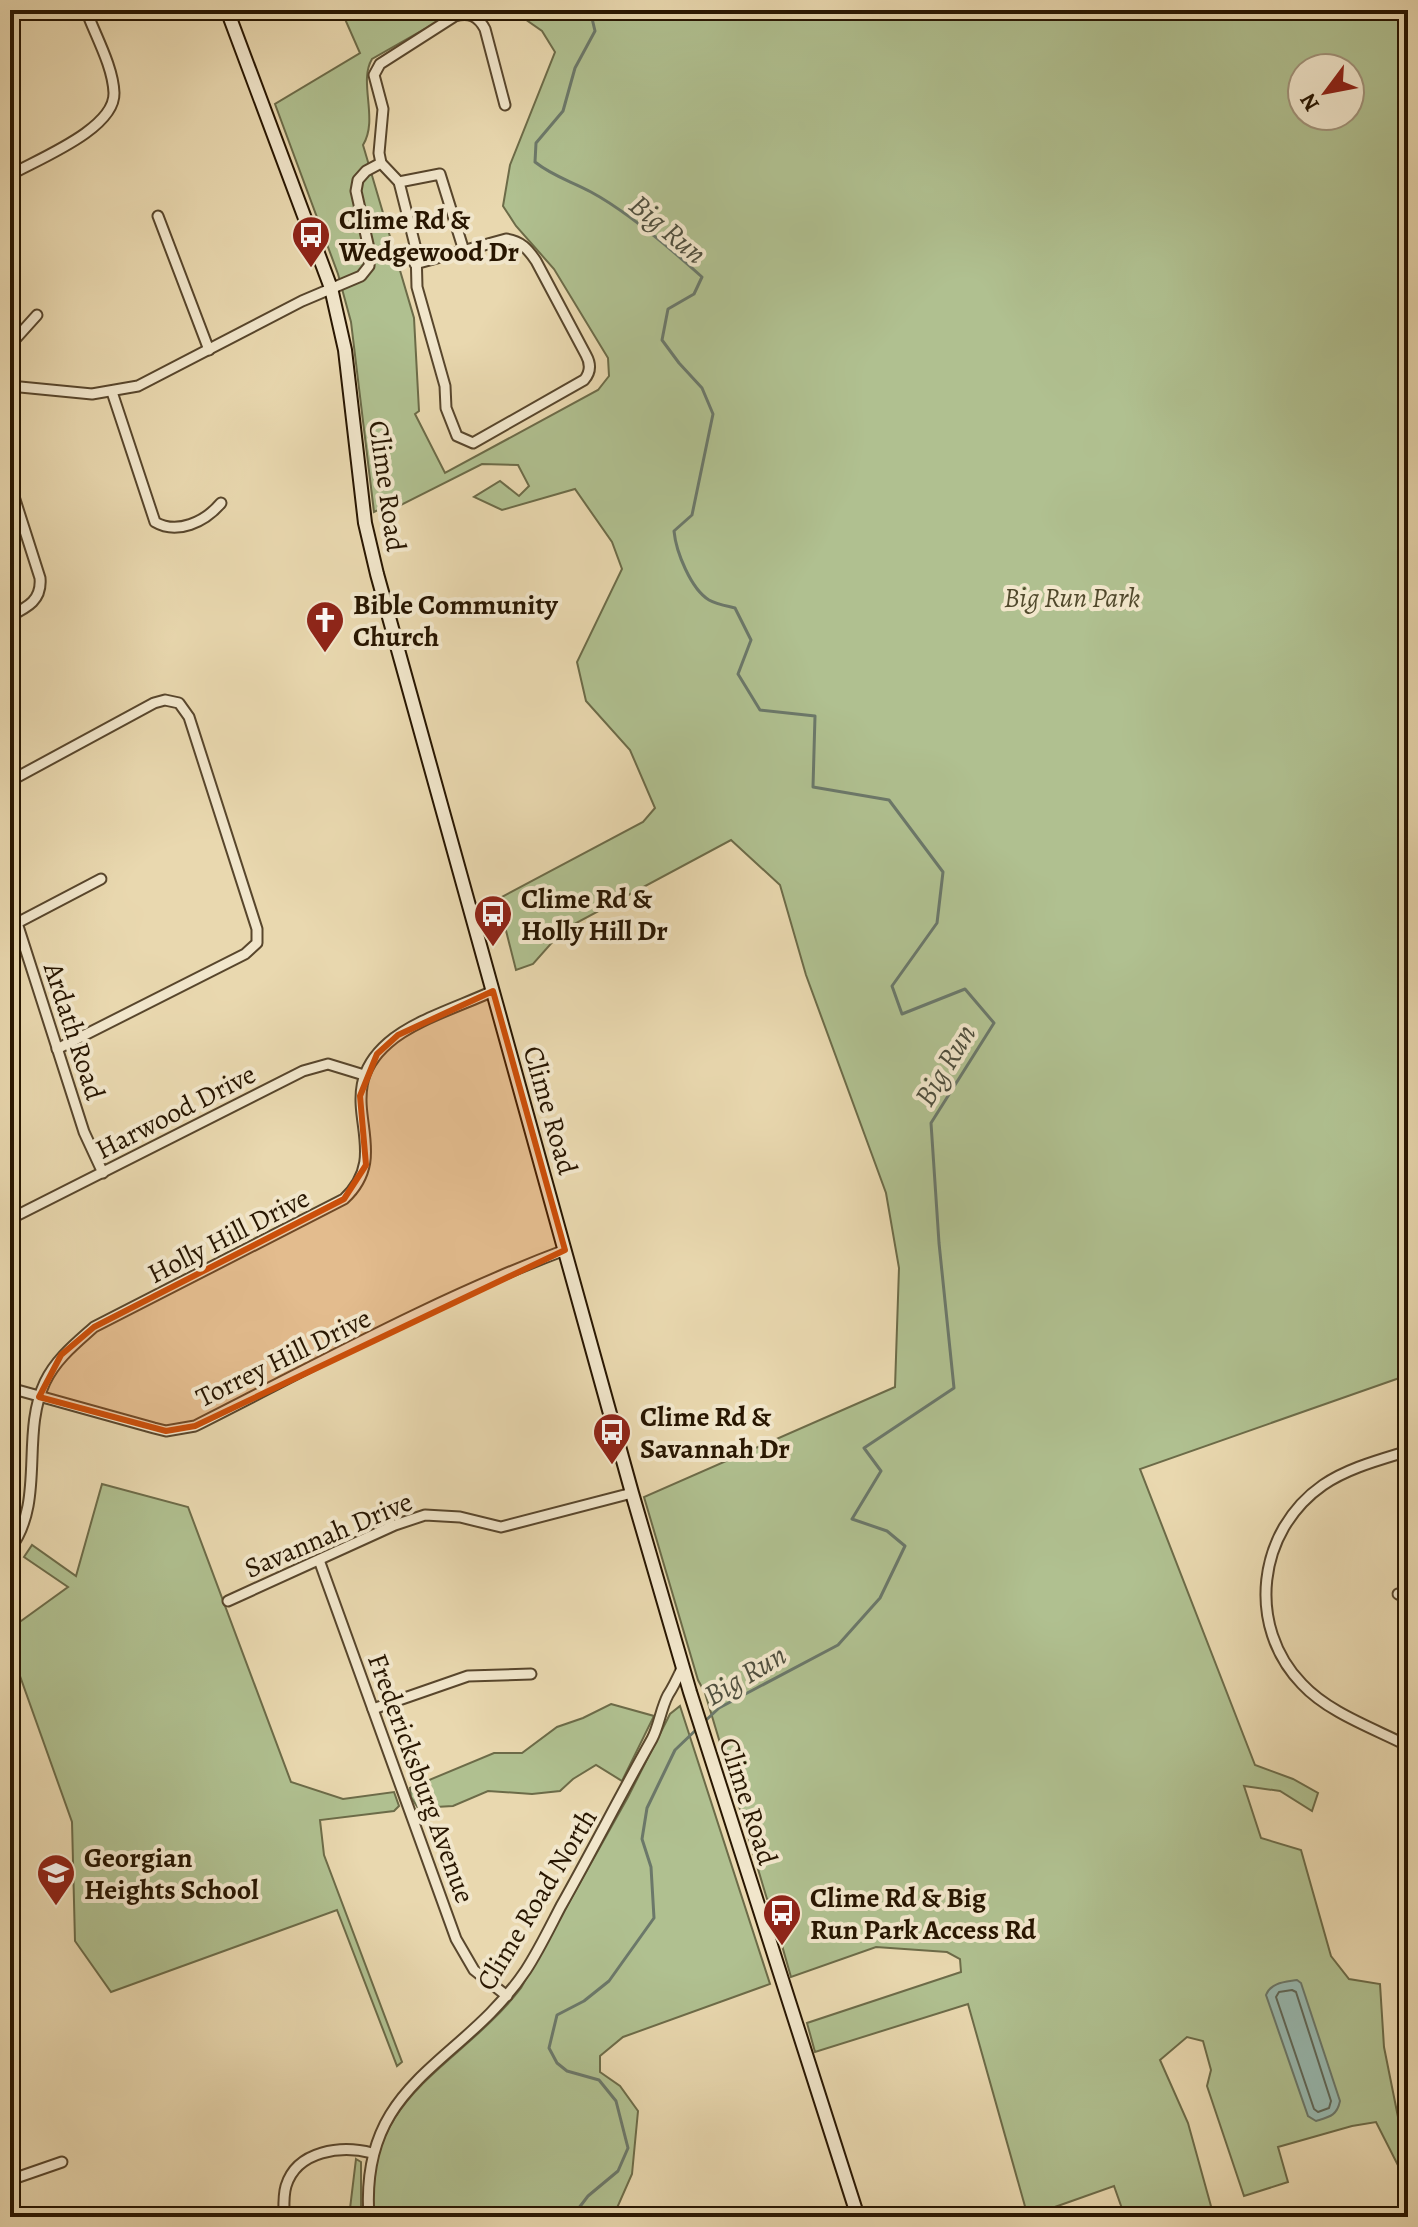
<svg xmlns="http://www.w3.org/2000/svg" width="1418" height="2227" viewBox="0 0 1418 2227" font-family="Alegreya,serif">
  <rect width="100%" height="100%" fill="#e9d8af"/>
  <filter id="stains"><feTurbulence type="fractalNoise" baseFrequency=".0025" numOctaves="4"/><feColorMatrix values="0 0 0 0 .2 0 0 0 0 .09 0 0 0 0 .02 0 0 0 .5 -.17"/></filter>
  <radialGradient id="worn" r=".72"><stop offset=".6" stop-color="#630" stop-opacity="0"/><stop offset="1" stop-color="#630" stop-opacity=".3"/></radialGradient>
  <g fill="#b0c090" stroke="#6c6b48" stroke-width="2" fill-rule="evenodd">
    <path d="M341,10H458L372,59C358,82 379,119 363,145L414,318L419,411L415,414L445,473L598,390L609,376L608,358L554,269L516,226L503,206L510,165L555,52L542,31L512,10H1123L1127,14L1144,16L1154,10H1408V1375L1140,1469L1255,1765L1293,1779L1318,1793L1312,1811L1280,1791L1244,1786L1261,1838L1301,1850L1331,1956L1349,1979L1380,1984L1384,2047L1400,2127L1408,2145V2185L1376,2122L1352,2126L1278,2147L1288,2182L1244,2196L1207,2086L1211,2070L1203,2041L1187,2037L1160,2060L1188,2123L1214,2217H1125L1114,2186L1038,2213L1039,2217H1028L968,2004L815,2052L807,2023L961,1972L960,1959L947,1952L876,1947L791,1977L781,1942L788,1929L784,1923L790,1921L786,1910H781L780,1904L767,1899L705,1693L698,1680L644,1497L895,1387L899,1268L886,1193L806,975L780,885L731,840L563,930L533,964L516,970L498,899L643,822L655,808L630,750L586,701L577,662L622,569L612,542L575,489L502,510L474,497L500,481L519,496L529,486L518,465L482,464L385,513L380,509L374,512L351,322L338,274L275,104L360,53ZM1302,68H1350V116H1302Z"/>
    <polygon points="102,1484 188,1507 291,1782 343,1799 394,1792 399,1806 394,1811 320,1820 324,1855 402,2062 397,2066 337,1910 111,1992 75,1941 72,1822 10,1648 10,1629 68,1587 24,1557 32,1545 76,1576"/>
    <polygon points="611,1704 654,1716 622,1781 596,1765 573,1779 560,1791 532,1794 488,1791 453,1806 418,1808 411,1797 410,1788 494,1753 522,1753 557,1727 583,1718"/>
    <path d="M680,1706L770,1984L623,2037L600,2056V2072L620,2086L638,2111L632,2174L613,2217H374C362,2094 459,2069 521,1988L628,1797L670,1714Z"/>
    <polygon points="356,2159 361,2162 361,2217 349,2217"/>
  </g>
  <path fill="#98b9b0" stroke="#6b786a" stroke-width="2" d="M1297,1980L1301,1983L1340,2101C1337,2116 1329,2117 1316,2121L1308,2116L1266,1995C1271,1982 1286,1982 1297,1980Z"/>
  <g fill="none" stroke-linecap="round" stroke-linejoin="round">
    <polygon stroke="#606858" stroke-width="2" points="1292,1990 1296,1992 1331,2101 1329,2108 1318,2112 1314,2109 1276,1997 1279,1992"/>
    <g stroke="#6b786a" stroke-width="3">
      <path d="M590,10L595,31L575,68L563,111L536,143L535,162C554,177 571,181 591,192C628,212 671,249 702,277L694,294L668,309L662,340L679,363L702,388L713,414L692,515L674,531C676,552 691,589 709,600C716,604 727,606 735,608L751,640L738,674L760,710L815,716L813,787L889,800L943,872L937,923L892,986L902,1014L965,989L994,1023L931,1123L939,1243L954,1388L864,1448L881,1471L852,1519L887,1531L905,1546L880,1598L838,1645L719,1708L704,1722"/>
      <polyline points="572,2217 588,2196 618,2171 628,2148 616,2101 599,2080 567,2071 557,2063 549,2048 557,2015 584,2001 609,1981 654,1918 651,1867 642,1839 647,1808 675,1750 699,1727"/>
    </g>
    <g stroke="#58462c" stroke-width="13">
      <g id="street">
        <path d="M10,175C38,159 115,129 114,93C113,66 95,35 86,10"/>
        <polyline points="399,182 440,174 464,251"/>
        <polyline points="158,216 209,350"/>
        <path d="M415,264L506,239C521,241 528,249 536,261L586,355C591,364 591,372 584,380L473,443L457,436L446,408L445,386L417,287L416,249L399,182L381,163L379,153L383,109L374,75L380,64L455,16C469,12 478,16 485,29L505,105"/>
        <polyline points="10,345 37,315"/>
        <polyline points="10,386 92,394 138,386 302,301 361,276 369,266 370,253 356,191 358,180 366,171 381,163"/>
        <path d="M112,392L155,522C177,535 205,522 221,503"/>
        <path d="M10,484L40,578C42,600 28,607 10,616"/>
        <polyline points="10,781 154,703 165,700 179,703 189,717 257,929 257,943 245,954 57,1049"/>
        <polyline points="10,901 84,1132 103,1173"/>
        <polyline points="17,923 101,879"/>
        <polyline points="10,1219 303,1071 328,1064 364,1075"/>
        <path d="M10,1388L154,1428L166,1431L195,1426C316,1365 437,1298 565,1250"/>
        <path d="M1408,1451C1379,1460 1348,1468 1323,1485C1257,1531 1246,1626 1302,1684C1329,1713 1373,1728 1408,1746"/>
        <path d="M10,1549C46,1501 20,1435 45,1382C56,1359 75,1344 94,1327L344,1199C398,1149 326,1097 388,1043C414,1020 461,1006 493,991"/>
        <polyline points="319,1560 456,1939 474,1970 507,1996"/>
        <polyline points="1398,1594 1408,1599"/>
        <polyline points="228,1601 395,1525 425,1515 460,1517 501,1527 632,1493"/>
        <polyline points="373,1709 468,1676 531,1674"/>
        <polyline points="10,2180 62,2162"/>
        <path d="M284,2217C284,2207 283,2196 286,2186C297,2150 342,2145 372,2153"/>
        <path d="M369,2217C359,2080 462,2066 526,1970C539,1950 550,1927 561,1906C592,1851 621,1794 652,1739C659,1726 661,1708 668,1695C674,1686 678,1677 683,1666"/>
      </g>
    </g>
    <g stroke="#281601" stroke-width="16">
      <polyline id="secondary" points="227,10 331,288 345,350 365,523 377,574 632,1493 690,1692 858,2217"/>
    </g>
    <use href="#street" stroke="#f1e6cb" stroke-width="9"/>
    <use href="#secondary" stroke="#f1e6cb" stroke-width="12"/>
  </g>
  <path fill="#cb4f0a" fill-opacity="0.2" stroke="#cb4f0a" stroke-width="6" stroke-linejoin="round" d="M493,991L565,1250L195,1426L166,1431L39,1397L61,1355L94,1327L344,1199L366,1165L360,1096L377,1054L398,1035Z"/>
  <defs>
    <g id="bus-pin" transform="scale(2)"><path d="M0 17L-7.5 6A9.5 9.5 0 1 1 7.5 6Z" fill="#8f2418" stroke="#f1e6cb"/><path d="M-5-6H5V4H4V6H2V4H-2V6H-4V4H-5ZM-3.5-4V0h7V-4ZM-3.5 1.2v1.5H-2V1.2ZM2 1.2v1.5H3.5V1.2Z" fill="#fff"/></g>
    <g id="church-pin" transform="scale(2)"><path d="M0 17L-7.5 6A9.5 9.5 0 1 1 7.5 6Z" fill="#8f2418" stroke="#f1e6cb"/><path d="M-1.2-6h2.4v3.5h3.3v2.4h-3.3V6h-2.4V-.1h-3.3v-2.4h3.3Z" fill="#fff"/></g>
    <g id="school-pin" transform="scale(2)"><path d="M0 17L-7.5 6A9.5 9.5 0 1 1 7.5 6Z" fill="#8f2418" stroke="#f1e6cb"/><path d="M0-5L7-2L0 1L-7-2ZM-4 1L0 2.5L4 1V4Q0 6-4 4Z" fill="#fff"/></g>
  </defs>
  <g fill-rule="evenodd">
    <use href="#bus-pin" x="311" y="235"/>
    <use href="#church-pin" x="325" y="620"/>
    <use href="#bus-pin" x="493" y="914"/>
    <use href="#bus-pin" x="612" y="1432"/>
    <use href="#school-pin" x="56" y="1873"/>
    <use href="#bus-pin" x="782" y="1913"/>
  </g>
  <g text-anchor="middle" stroke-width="8" stroke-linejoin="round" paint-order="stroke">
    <g font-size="28" font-weight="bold" fill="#281601" stroke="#f1e6cb" text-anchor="start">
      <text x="339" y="229">Clime Rd &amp;<tspan x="339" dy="32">Wedgewood Dr</tspan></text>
      <text x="353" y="614">Bible Community<tspan x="353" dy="32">Church</tspan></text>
      <text x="521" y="908">Clime Rd &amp;<tspan x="521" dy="32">Holly Hill Dr</tspan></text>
      <text x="640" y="1426">Clime Rd &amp;<tspan x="640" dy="32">Savannah Dr</tspan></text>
      <text x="84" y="1867">Georgian<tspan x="84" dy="32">Heights School</tspan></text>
      <text x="810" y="1907">Clime Rd &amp; Big<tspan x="810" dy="32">Run Park Access Rd</tspan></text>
    </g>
    <g font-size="28" fill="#281601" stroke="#f1e6cb">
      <text transform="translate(388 486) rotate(82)" y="10">Clime Road</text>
      <text transform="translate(75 1031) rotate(72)" y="10">Ardath Road</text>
      <text transform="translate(551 1110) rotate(74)" y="10">Clime Road</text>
      <text transform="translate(175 1111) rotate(-27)" y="10">Harwood Drive</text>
      <text transform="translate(228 1235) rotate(-27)" y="10">Holly Hill Drive</text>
      <text transform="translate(283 1357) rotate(-26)" y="10">Torrey Hill Drive</text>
      <text transform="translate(328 1534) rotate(-23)" y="10">Savannah Drive</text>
      <text transform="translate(422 1778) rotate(70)" y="10">Fredericksburg Avenue</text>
      <text transform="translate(749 1801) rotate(72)" y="10">Clime Road</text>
      <text transform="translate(536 1899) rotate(-59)" y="10">Clime Road North</text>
    </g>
    <g font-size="28" font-style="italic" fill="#51492c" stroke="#f1e6cb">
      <text x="1072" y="607">Big Run Park</text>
    </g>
    <g font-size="30" font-style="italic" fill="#4f4f3e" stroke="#f1e6cb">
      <text transform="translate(668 229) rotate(40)" y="10">Big Run</text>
      <text transform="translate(945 1065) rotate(-59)" y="10">Big Run</text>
      <text transform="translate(745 1675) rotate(-31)" y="10">Big Run</text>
    </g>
  </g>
  <rect width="1418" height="2227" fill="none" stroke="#e9d8af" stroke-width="40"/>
  <rect x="12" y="12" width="1394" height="2203" fill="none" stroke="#281601" stroke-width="4"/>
  <rect x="20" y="20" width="1378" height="2187" fill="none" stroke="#281601" stroke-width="2"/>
  <g transform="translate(1326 92) rotate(238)"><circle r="38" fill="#f1e6cb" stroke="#a1937a" stroke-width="2"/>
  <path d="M0-6L14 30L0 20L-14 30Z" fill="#8f2418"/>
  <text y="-12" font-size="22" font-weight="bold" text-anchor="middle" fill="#281601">N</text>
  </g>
  <rect width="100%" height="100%" filter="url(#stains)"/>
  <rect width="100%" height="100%" fill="url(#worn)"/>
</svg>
